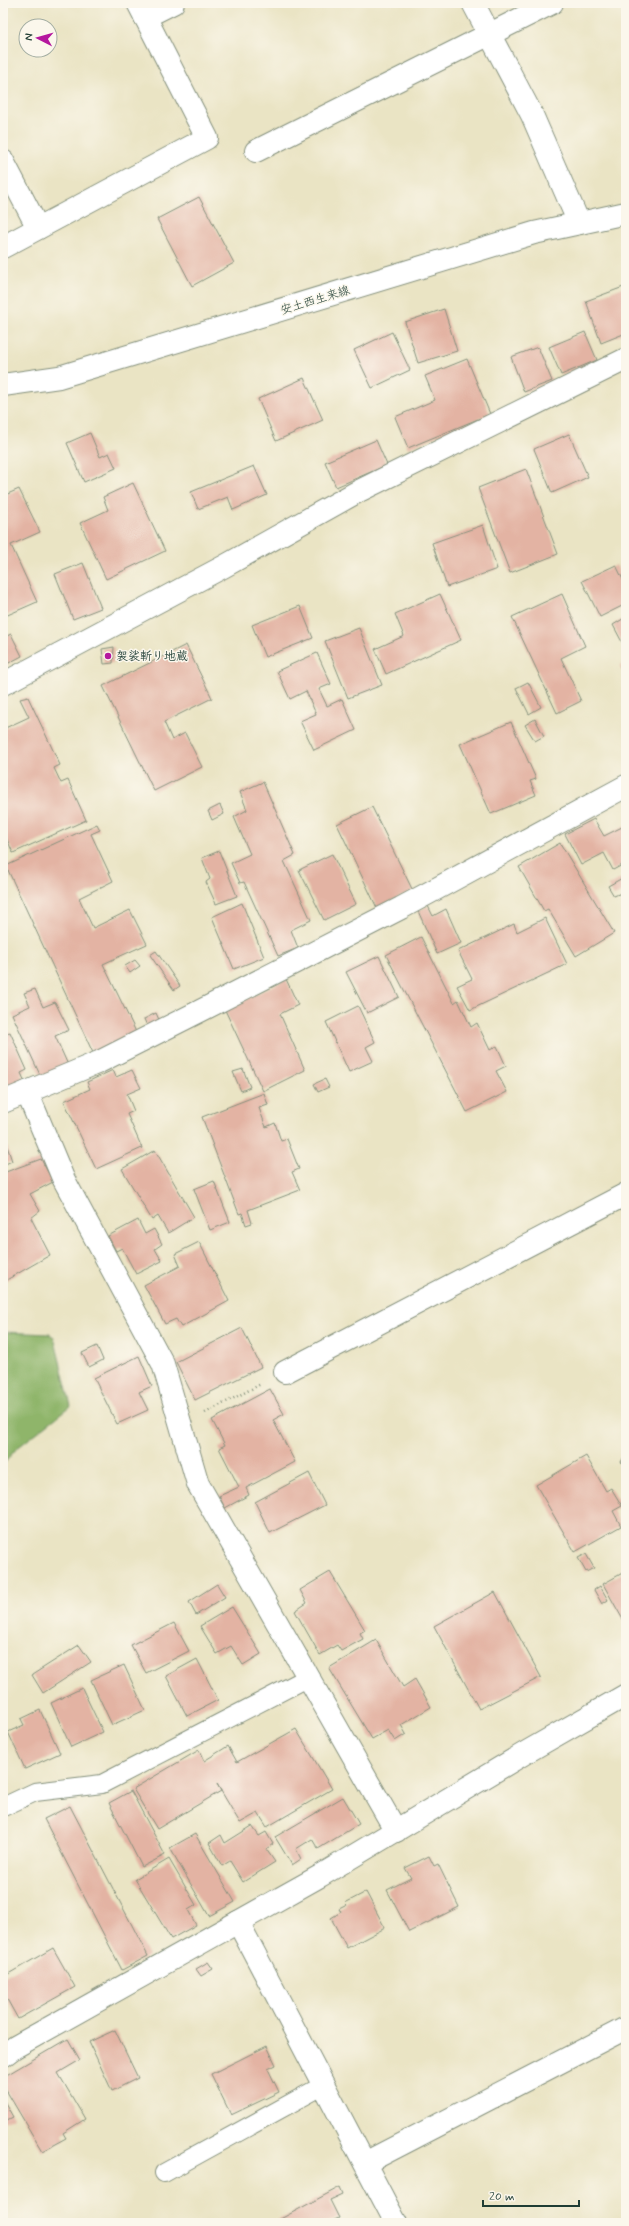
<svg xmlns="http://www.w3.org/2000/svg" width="629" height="2226" viewBox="0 0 629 2226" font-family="Mynerve,'Klee One',sans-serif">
  <rect width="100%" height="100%" fill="#fbf7ec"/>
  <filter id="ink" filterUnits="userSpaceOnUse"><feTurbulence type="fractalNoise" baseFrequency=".025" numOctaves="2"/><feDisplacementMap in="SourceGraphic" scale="8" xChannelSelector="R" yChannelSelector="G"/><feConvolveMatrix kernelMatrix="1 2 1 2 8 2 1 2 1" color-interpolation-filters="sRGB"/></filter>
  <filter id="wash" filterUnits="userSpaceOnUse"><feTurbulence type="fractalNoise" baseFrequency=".012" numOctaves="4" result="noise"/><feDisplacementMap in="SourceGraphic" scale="16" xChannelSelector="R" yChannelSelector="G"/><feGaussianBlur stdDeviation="0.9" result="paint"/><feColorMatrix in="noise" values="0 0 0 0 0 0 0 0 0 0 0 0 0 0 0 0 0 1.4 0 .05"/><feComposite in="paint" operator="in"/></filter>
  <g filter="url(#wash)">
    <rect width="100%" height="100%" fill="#eae4c4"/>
    <polygon fill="#8fb56b" stroke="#577950" points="3,1332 49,1334 54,1337 71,1406 16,1449 3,1465"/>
    <g id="blocks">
      <g fill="#e3b3a3">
        <polygon points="199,197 234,263 192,286 157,219"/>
        <polygon points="626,286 626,333 601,343 586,301"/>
        <polygon points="444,309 457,351 418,363 405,322"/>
        <polygon points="392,332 410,370 372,388 354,350"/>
        <polygon points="585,332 597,360 561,375 549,347"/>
        <polygon points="538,347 552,381 524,392 511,357"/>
        <polygon points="467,359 490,414 408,448 395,417 435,400 425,376"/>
        <polygon points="304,378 323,420 276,441 258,399"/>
        <polygon points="90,433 100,457 109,453 116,468 84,482 67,443"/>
        <polygon points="569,434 588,477 552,493 534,449"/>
        <polygon points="376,440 387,465 336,487 325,462"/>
        <polygon points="254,466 267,495 233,510 228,497 198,509 191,492"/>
        <polygon points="526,469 558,554 510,573 478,488"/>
        <polygon points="133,483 165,551 106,579 80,523 108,510 103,497"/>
        <polygon points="19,489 40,532 11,545 37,602 3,617 3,496"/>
        <polygon points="483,525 497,569 447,587 432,543"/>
        <polygon points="83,563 101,608 73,619 55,574"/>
        <polygon points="616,565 626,586 626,604 600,617 582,581"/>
        <polygon points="440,594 461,640 386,674 375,649 404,636 395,614"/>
        <polygon points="562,594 585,646 561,658 581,701 557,713 512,617"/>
        <polygon points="300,606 313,638 265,657 252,625"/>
        <polygon points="626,617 626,640 622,642 613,625"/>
        <polygon points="359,628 382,685 348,698 325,641"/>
        <polygon points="11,634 22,656 3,666 3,638"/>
        <polygon points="186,645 212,698 164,722 172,740 185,733 202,767 154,791 103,686"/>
        <polygon points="114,647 113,663 104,664 102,649"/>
        <polygon points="317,653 331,684 319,689 327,706 342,699 356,730 314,750 300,721 316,714 306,691 290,699 277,671"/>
        <polygon points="626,663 626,678 620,666"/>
        <polygon points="528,682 541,707 529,714 516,688"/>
        <polygon points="28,697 60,765 54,768 61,783 68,780 86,820 13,853 3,830 3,729 29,717 20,699"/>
        <polygon points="535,719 544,736 535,741 525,725"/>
        <polygon points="511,722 536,779 530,781 536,795 491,814 460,744"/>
        <polygon points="263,782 295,855 284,861 311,920 291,930 298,948 278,956 244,882 240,883 231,863 250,854 234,817 247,810 240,792"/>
        <polygon points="220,805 224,814 212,820 208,811"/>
        <polygon points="372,807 413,891 377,908 337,824"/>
        <polygon points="594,819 604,836 626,825 626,863 613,870 604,853 581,865 565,834"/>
        <polygon points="97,824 100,830 91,834 113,881 79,898 93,928 130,910 147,944 103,964 137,1034 94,1055 6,866"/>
        <polygon points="560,843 614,933 576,956 548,909 544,911 519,867"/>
        <polygon points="219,851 237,896 216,904 206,882 210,879 202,858"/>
        <polygon points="332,854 356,904 324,920 299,870"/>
        <polygon points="626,876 626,891 614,896 608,886"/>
        <polygon points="242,903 264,957 234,969 212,917"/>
        <polygon points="428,906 433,916 446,909 461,943 437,954 418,911"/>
        <polygon points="545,918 567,964 470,1010 457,986 472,979 458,951 514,924 517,932"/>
        <polygon points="421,937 454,1003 458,1000 471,1027 477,1023 490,1050 497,1046 506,1066 496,1071 507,1092 467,1112 386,955"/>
        <polygon points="156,951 180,986 174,990 150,955"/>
        <polygon points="379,956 399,997 367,1013 346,972"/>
        <polygon points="135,960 140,966 130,973 125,966"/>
        <polygon points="286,979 298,1005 280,1014 305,1070 263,1091 225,1010"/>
        <polygon points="35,989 43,1007 55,1002 69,1030 55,1036 68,1065 41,1077 12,1014 30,1006 24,993"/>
        <polygon points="358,1006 375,1042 366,1047 373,1061 349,1072 326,1022"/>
        <polygon points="156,1013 160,1022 148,1028 144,1019"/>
        <polygon points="10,1032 27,1070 21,1073 25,1082 3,1091 3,1035"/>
        <polygon points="243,1069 250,1087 241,1091 233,1072"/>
        <polygon points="113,1070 116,1077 132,1070 141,1088 127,1094 134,1111 127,1114 142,1148 96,1169 64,1101 90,1089 87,1082"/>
        <polygon points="325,1079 329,1087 318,1092 314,1084"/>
        <polygon points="264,1093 268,1105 259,1108 266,1127 275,1123 281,1141 287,1139 299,1169 292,1172 300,1190 248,1210 252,1223 246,1225 242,1213 239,1214 202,1117"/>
        <polygon points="7,1146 12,1161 3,1165 3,1148"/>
        <polygon points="155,1150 194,1217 168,1233 158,1216 152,1220 122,1169"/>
        <polygon points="41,1159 53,1182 30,1194 40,1211 31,1218 50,1255 3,1282 3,1173"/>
        <polygon points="214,1181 230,1222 210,1230 194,1189"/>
        <polygon points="138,1220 145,1234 154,1229 162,1244 155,1249 162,1261 136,1274 122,1248 116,1251 108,1236"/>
        <polygon points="199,1242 229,1301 181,1327 176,1319 165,1324 144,1285 180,1266 175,1254"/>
        <polygon points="242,1328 261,1367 195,1400 176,1362"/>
        <polygon points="97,1346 103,1360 89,1367 82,1353"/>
        <polygon points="139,1356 152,1386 139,1392 148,1410 117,1424 94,1378"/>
        <polygon points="270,1389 284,1414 273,1420 295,1462 246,1488 249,1495 225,1508 219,1496 239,1487 219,1448 225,1445 212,1420"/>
        <polygon points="626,1453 626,1465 621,1462"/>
        <polygon points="586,1456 606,1491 611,1488 622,1506 613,1511 621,1526 575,1552 536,1485"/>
        <polygon points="309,1473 325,1505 270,1533 255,1502"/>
        <polygon points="586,1554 594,1568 586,1572 578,1558"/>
        <polygon points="626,1571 626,1625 603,1584"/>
        <polygon points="330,1572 365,1630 360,1633 363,1639 341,1651 337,1645 320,1655 295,1611 307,1603 300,1590"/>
        <polygon points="217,1584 225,1597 196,1615 189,1602"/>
        <polygon points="600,1586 608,1600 602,1604 594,1590"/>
        <polygon points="495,1592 541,1677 479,1709 434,1626"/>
        <polygon points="232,1607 261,1654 243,1665 231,1646 217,1654 200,1626"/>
        <polygon points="174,1623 189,1651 146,1673 131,1645"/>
        <polygon points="376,1640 403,1687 415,1679 431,1707 401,1725 406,1734 395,1741 388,1730 372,1739 329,1668"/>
        <polygon points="79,1645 91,1662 43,1693 32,1675"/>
        <polygon points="197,1659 218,1700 187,1716 166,1676"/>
        <polygon points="124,1665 145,1710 112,1725 91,1680"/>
        <polygon points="82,1688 103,1732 71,1747 51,1703"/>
        <polygon points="40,1710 60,1753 25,1769 8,1732 24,1725 21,1719"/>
        <polygon points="296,1729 332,1789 267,1827 258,1813 240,1823 217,1784 221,1791 157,1829 133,1789 199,1750 204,1761 228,1746 237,1762"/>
        <polygon points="131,1791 165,1855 142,1867 109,1803"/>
        <polygon points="343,1797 359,1824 318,1849 312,1839 296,1849 301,1859 292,1865 275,1837"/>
        <polygon points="70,1806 148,1956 122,1970 44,1819"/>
        <polygon points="252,1826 259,1836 266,1832 273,1844 266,1849 275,1862 243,1882 230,1861 222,1866 209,1843 221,1835 225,1843"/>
        <polygon points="195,1834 235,1902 209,1916 170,1848"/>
        <polygon points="429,1856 434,1866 438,1864 459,1907 409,1932 387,1890 411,1878 405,1868"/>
        <polygon points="169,1859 196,1905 188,1910 196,1925 171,1939 135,1879"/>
        <polygon points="366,1892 385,1928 347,1948 331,1918 341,1912 339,1909 347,1905 345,1903"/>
        <polygon points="53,1948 75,1987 18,2019 3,1992 3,1977"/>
        <polygon points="208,1962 213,1969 201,1976 196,1969"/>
        <polygon points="115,2030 138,2078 112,2091 89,2042"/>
        <polygon points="68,2039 80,2060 58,2073 85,2119 63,2133 66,2138 42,2151 3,2085 3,2077"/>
        <polygon points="267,2046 276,2065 268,2069 279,2092 231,2115 211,2074"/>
        <polygon points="3,2099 13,2117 3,2122"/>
        <polygon points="340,2187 343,2194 330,2200 339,2218 328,2223 273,2223"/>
      </g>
    </g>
  </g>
  <g filter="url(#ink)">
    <use href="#blocks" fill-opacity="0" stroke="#84907c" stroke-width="1"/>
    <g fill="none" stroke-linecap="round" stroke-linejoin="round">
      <g stroke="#84907c" stroke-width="20">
        <g id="lane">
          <polyline points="3,1807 35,1792 102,1784 309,1677"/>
          <polyline points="164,2173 324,2085"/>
        </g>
      </g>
      <g stroke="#84907c" stroke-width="24">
        <g id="street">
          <polyline points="473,3 532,115 579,223"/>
          <polyline points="145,17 173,3"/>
          <polyline points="256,151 552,3"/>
          <polyline points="3,161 38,228"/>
          <polyline points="3,247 207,138 138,3"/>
          <polyline points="3,684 223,567 357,492 626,359"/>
          <polyline points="27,1092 63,1178 163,1364 198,1484 396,1831"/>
          <polyline points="3,1102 99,1062 206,1008 401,908 626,786"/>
          <polyline points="285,1372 626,1194"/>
          <polyline points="238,1922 396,2223"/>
          <polyline points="3,2056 15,2047 320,1876 525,1753 626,1695"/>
          <polyline points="365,2163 626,2028"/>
        </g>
      </g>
      <g stroke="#84907c" stroke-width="24">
        <polyline id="secondary" points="3,385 59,377 534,233 626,213"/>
      </g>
      <polyline stroke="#84907c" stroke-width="2.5" stroke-dasharray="1 3" stroke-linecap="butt" points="205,1413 261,1384"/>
      <use href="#lane" stroke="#fff" stroke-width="18"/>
      <use href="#street" stroke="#fff" stroke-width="22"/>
      <use href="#secondary" stroke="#fff" stroke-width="22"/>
    </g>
  </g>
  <circle fill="#b5179e" stroke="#fbf7ec" stroke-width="1.5" cx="108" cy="656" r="4"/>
  <g text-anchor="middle" stroke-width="3" stroke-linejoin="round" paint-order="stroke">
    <g font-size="12" fill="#1f3d34" stroke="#fbf7ec">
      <text transform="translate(315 300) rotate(-17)" y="4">安土西生来線</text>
    </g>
    <g font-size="12" font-weight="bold" fill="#1f3d34" stroke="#fbf7ec" text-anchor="start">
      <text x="116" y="660">袈裟斬り地蔵</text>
    </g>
  </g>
  <rect width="629" height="2226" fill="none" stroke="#fbf7ec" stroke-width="16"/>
  <g transform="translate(38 38) rotate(276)"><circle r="19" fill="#fbf7ec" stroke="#a3ada2"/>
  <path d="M0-3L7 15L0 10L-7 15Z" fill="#b5179e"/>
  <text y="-6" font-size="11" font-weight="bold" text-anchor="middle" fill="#1f3d34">N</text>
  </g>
  <path d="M483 2200v6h96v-6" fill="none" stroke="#1f3d34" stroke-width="2"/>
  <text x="489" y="2200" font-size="12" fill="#1f3d34" stroke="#fbf7ec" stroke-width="3" paint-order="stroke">20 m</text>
</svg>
